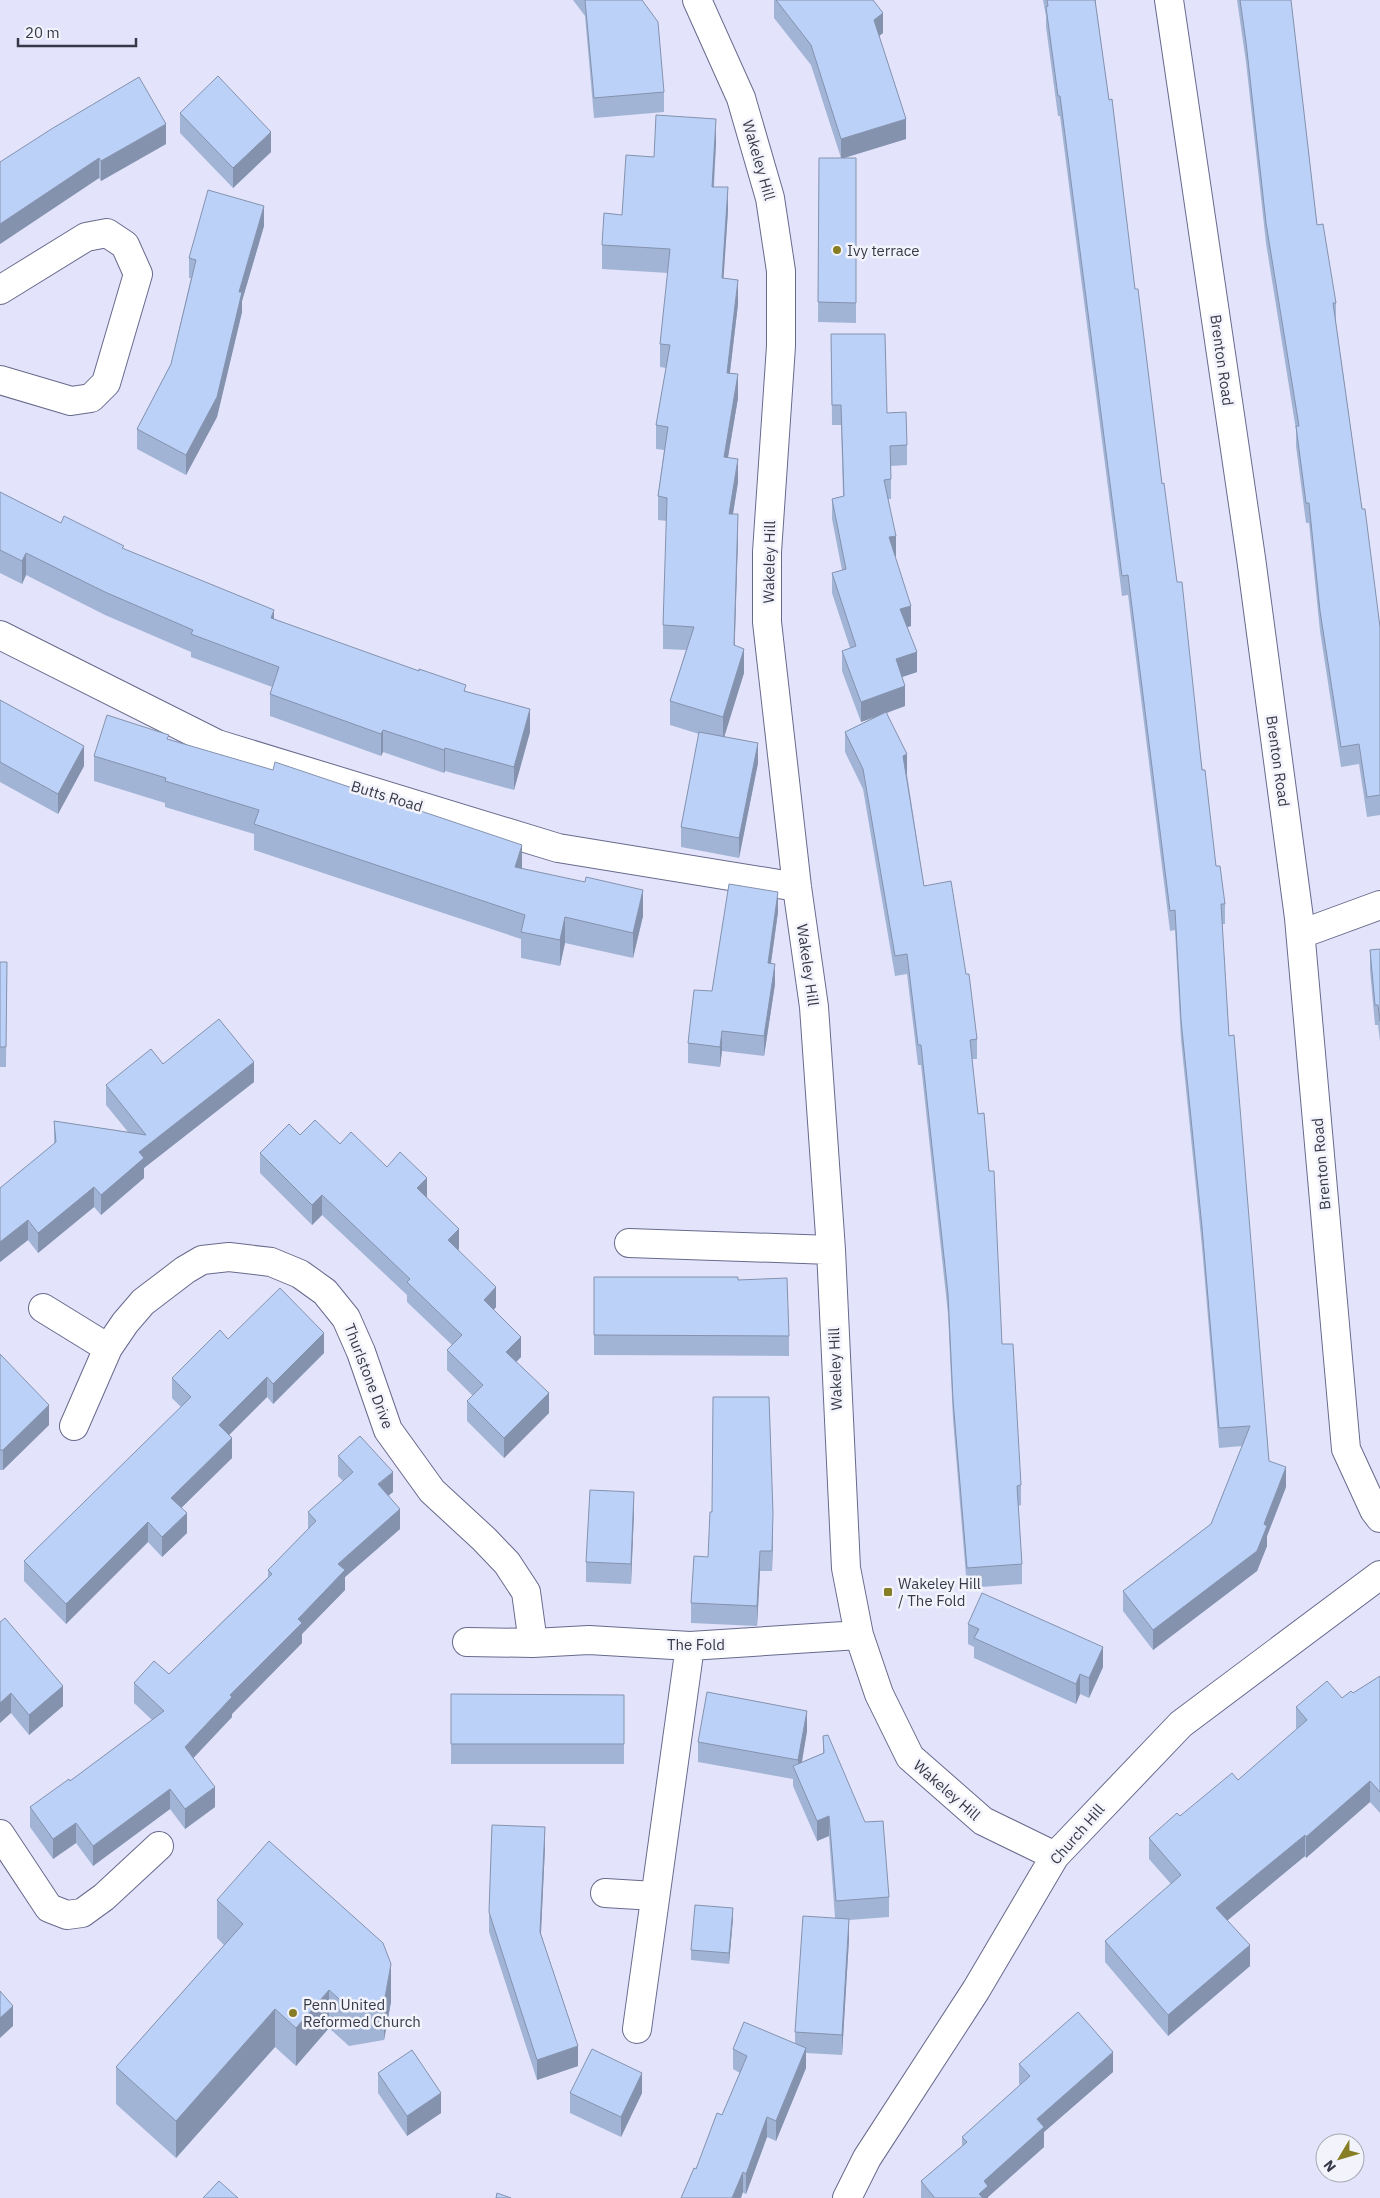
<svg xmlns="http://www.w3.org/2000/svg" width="1380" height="2198" font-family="'IBM Plex Sans',sans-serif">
  <rect width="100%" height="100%" fill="#e3e4fc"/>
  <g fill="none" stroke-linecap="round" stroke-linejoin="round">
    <g stroke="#686a8c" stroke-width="30">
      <path id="minor" d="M 697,0 L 741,98 L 770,198 L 781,271 L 781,346 L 767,552 L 767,622 L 797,887 L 814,1007 L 831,1250 L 846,1568 L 859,1635 L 879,1694 L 910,1757 L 983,1821 L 1055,1856
        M 1169,0 L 1251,558 L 1299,918 L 1346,1449 L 1374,1510 L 1380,1518
        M 0,290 L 86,237 L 107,233 L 125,245 L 138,274 L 106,383 L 91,398 L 71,401 L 0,380
        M 0,635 L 217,744 L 558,848 L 797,887
        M 1301,934 L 1380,905
        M 629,1243 L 831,1250
        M 43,1308 L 108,1348
        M 74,1426 L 108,1348 L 125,1323 L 143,1302 L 185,1270 L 202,1260 L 229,1257 L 271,1262 L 300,1274 L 325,1292 L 346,1318 L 361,1352 L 388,1430 L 432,1491 L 484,1539 L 507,1563 L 526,1592 L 533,1643 L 467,1642
        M 533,1643 L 589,1640 L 690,1646 L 859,1635
        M 0,1834 L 49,1908 L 67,1915 L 82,1913 L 104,1897 L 159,1846
        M 605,1893 L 655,1896
        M 637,2029 L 690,1646
        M 847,2198 L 867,2158 L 976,1990 L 1055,1856 L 1181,1724 L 1380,1575"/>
    </g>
    <use href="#minor" stroke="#fff" stroke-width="28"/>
  </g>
  <path fill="#a2b4d5" d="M 573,0 L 642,0 L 664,92 L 664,112 L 594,118 L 585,16 Z
    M 774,0 L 873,0 L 883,33 L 879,36 L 906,139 L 842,158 L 856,158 L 856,323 L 818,322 L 819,158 L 841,158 L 811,65 L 774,18 Z
    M 1043,0 L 1096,0 L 1096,6 L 1135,289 L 1216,866 L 1225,904 L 1225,924 L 1222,924 L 1229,1036 L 1269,1461 L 1286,1487 L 1267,1536 L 1267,1546 L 1257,1571 L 1153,1650 L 1123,1611 L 1123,1591 L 1211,1524 L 1242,1446 L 1219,1448 L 1202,1247 L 1181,1040 L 1175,930 L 1170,931 L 1128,595 L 1122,596 L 1060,116 L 1058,116 L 1046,27 L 1046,16 Z
    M 1237,0 L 1291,0 L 1317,225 L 1336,303 L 1336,323 L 1362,509 L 1380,627 L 1380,815 L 1367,817 L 1359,764 L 1341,767 L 1320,631 L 1309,523 L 1306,523 L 1296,446 L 1296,430 L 1266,243 L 1246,62 Z
    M 180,113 L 271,152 L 233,188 L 180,133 Z
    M 716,143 L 714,187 L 728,211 L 723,278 L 738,304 L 730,373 L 738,398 L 728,457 L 738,482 L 733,514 L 738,538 L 734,646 L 744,673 L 724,736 L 758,763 L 739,858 L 681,847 L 681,827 L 699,734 L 670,725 L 670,701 L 686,650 L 663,649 L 663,625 L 667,521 L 658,520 L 658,496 L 664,450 L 656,449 L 656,425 L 666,368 L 660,367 L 660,344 L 668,273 L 602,269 L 602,245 L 622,215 L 654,157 Z
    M 166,144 L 101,181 L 99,178 L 0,244 L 0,162 Z
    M 264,226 L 242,301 L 242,312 L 217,417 L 186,475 L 137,449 L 137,429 L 171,364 L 191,278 L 189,278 L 189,258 Z
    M 831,334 L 887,413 L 907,445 L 907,465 L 891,466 L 891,499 L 888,499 L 895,556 L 911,626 L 907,627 L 917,672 L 902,677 L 905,706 L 887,713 L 907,774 L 924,886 L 977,1039 L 977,1059 L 972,1059 L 1002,1344 L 1021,1485 L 1021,1505 L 1018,1506 L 1022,1564 L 1022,1584 L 967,1588 L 953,1420 L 948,1314 L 921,1065 L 918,1065 L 907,974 L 895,976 L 863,789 L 845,752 L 845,732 L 875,717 L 861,722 L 842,671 L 842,651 L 850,648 L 832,593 L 832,573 L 842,570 L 832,519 L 832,499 L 843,496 L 841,425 L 832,425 Z
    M 0,492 L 61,523 L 124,549 L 274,619 L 466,691 L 530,732 L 514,790 L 445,771 L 444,773 L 383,752 L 381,756 L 270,716 L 270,694 L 272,687 L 191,657 L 191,652 L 105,615 L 26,575 L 22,584 L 0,573 Z
    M 0,700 L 84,766 L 58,814 L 0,782 Z
    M 169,739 L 522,868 L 643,916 L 633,958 L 565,943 L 560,966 L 521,958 L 521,939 L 254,850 L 254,834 L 165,807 L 165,803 L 94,781 L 94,756 Z
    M 778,912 L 771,964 L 775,984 L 764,1056 L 722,1051 L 720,1067 L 688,1063 L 688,1043 L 712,991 Z
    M 1380,949 L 1380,1041 L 1378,1025 L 1375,1025 L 1370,970 L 1370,950 Z
    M 0,962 L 7,962 L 6,1067 L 0,1067 Z
    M 163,1064 L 254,1082 L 144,1168 L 144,1178 L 101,1215 L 94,1207 L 38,1253 L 28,1240 L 0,1262 L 0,1188 L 54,1144 L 54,1121 L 128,1132 L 106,1105 L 106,1085 Z
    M 300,1135 L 340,1144 L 387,1167 L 427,1198 L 459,1249 L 458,1250 L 496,1307 L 494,1310 L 521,1357 L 516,1362 L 549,1413 L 504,1458 L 467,1421 L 467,1401 L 473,1396 L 447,1370 L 447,1350 L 452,1345 L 407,1302 L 407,1295 L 322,1215 L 312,1225 L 260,1173 L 260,1153 Z
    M 594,1277 L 789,1336 L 789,1356 L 594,1355 Z
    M 228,1339 L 324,1353 L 273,1404 L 267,1397 L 229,1435 L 232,1458 L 181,1508 L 187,1533 L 162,1557 L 148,1542 L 66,1624 L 24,1581 L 24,1561 L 181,1407 L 172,1398 L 172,1378 Z
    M 0,1354 L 49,1425 L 3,1470 L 0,1470 Z
    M 338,1456 L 393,1492 L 388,1496 L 400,1529 L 345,1577 L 345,1590 L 302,1634 L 302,1643 L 232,1714 L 232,1717 L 193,1758 L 215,1807 L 185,1829 L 170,1809 L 93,1866 L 76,1843 L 53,1859 L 30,1827 L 30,1807 L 70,1781 L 152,1720 L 134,1703 L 134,1683 L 169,1674 L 268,1577 L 268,1570 L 308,1529 L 308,1512 L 343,1481 L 338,1476 Z
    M 634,1512 L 631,1584 L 586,1582 L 586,1562 Z
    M 773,1533 L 772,1571 L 760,1571 L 757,1626 L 691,1623 L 691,1603 L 708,1557 Z
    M 0,1622 L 63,1706 L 29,1735 L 11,1713 Z
    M 968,1624 L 1103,1667 L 1089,1698 L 1080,1694 L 1076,1704 L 974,1658 L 974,1647 L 968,1644 Z
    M 1380,1676 L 1380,1813 L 1370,1802 L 1306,1858 L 1305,1856 L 1227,1920 L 1250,1966 L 1168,2036 L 1105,1962 L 1105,1941 L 1171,1884 L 1149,1859 L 1149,1838 L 1180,1816 L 1238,1780 L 1297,1729 L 1296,1728 L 1296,1707 L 1342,1698 L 1353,1693 Z
    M 451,1694 L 624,1695 L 624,1764 L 451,1764 Z
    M 807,1731 L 802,1762 L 823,1753 L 823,1736 L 889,1897 L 889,1917 L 849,1920 L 849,1939 L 842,2055 L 806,2053 L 806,2068 L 776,2141 L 767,2137 L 746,2194 L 696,2169 L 722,2115 L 740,2073 L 733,2069 L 733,2049 L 795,2044 L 795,2032 L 835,1918 L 829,1836 L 817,1841 L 793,1786 L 793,1779 L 698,1762 L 698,1742 Z
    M 545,1847 L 541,1934 L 578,2066 L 537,2080 L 489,1932 L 489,1912 Z
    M 217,1900 L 391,2002 L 384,2040 L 349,2046 L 329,2028 L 296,2066 L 275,2047 L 176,2158 L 116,2104 L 116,2067 L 224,1945 L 217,1938 Z
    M 733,1918 L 729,1964 L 691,1960 L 691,1950 Z
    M 1019,2064 L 1113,2072 L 1044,2132 L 1044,2147 L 988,2197 L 988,2198 L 921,2198 L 921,2181 L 962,2146 L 962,2137 L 1020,2085 L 1019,2084 Z
    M 378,2073 L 441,2113 L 407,2136 L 378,2093 Z
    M 570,2093 L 642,2093 L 621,2137 L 570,2113 Z"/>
  <path fill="#8492ae" d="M 883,13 L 883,33 L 874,40 L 874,20 Z
    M 716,119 L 716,143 L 712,210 L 712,187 Z
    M 906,119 L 906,139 L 841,159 L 841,139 Z
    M 166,124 L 166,144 L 101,181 L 101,161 Z
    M 271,132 L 271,152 L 233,188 L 233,168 Z
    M 99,158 L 99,178 L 0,244 L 0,224 Z
    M 728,187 L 728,211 L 722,302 L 722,278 Z
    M 264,206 L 264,226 L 242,301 L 242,312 L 217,417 L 186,475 L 186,455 L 239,292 Z
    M 738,280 L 738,304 L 727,396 L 727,373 Z
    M 738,374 L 738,398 L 724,481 L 724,457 Z
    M 738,459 L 738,482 L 729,538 L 729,514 Z
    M 738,514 L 738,538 L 734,669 L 734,645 Z
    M 896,536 L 896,556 L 889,557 L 889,537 Z
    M 26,553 L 26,575 L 22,584 L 22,561 Z
    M 911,606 L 911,626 L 900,629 L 900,609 Z
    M 274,610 L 274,633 L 271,618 Z
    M 744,649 L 744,673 L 723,741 L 723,717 Z
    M 917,652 L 917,672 L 896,679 L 896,659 Z
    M 905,686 L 905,706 L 861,722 L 861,702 Z
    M 530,709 L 530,732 L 514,790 L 514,767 Z
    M 383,730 L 383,752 L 381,756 L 381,734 Z
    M 758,743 L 758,763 L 739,858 L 739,838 Z
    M 84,746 L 84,766 L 58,814 L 58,794 Z
    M 445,748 L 445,771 L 444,773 L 444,750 Z
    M 907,754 L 907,774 L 903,776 L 903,756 Z
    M 522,845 L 522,871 L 515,867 Z
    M 643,890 L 643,916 L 633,958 L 633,933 Z
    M 778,892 L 778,912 L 768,983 L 768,963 Z
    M 565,917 L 565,943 L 560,966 L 560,940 Z
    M 775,964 L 775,984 L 764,1056 L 764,1036 Z
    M 722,1031 L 722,1051 L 720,1067 L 720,1047 Z
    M 254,1062 L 254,1082 L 144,1168 L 144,1178 L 101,1215 L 101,1195 L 139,1152 Z
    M 427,1178 L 427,1198 L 417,1188 Z
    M 94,1187 L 94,1207 L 38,1253 L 38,1233 Z
    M 322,1195 L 322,1215 L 312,1225 L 312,1205 Z
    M 28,1220 L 28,1240 L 0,1262 L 0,1242 Z
    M 459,1229 L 459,1249 L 448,1260 L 448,1240 Z
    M 496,1287 L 496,1307 L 484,1320 L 484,1300 Z
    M 324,1333 L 324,1353 L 273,1404 L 273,1384 Z
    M 521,1337 L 521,1357 L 506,1372 L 506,1352 Z
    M 267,1377 L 267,1397 L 219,1445 L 219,1425 Z
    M 549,1393 L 549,1413 L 504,1458 L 504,1438 Z
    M 49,1405 L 49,1425 L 3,1470 L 3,1450 Z
    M 232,1438 L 232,1458 L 171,1518 L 171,1498 Z
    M 1286,1467 L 1286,1487 L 1267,1536 L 1267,1546 L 1257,1571 L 1153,1650 L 1153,1630 L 1264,1524 Z
    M 393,1472 L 393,1492 L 378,1504 L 378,1484 Z
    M 634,1492 L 634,1512 L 631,1584 L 631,1564 Z
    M 400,1509 L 400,1529 L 345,1577 L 345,1590 L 302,1634 L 302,1643 L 232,1714 L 232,1717 L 185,1767 L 185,1747 L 298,1619 L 338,1564 Z
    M 187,1513 L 187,1533 L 162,1557 L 162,1537 Z
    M 773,1513 L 773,1533 L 772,1571 L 772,1551 Z
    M 148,1522 L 148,1542 L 66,1624 L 66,1604 Z
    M 760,1551 L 760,1571 L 757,1626 L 757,1606 Z
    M 1103,1647 L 1103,1667 L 1089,1698 L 1089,1678 Z
    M 1080,1674 L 1080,1694 L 1076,1704 L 1076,1684 Z
    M 63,1686 L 63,1706 L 29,1735 L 29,1715 Z
    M 11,1693 L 11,1713 L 0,1723 L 0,1703 Z
    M 807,1711 L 807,1731 L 799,1778 L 798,1760 Z
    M 1370,1781 L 1370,1802 L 1306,1858 L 1306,1837 Z
    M 215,1787 L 215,1807 L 185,1829 L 185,1809 Z
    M 170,1789 L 170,1809 L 93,1866 L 93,1846 Z
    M 829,1816 L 829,1836 L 817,1841 L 817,1821 Z
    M 76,1823 L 76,1843 L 53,1859 L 53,1839 Z
    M 545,1827 L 545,1847 L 540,1952 L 540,1932 Z
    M 1305,1835 L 1305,1856 L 1216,1930 L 1216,1908 Z
    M 733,1908 L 733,1918 L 729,1964 L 729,1953 Z
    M 849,1919 L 849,1939 L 842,2055 L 842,2035 Z
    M 1250,1945 L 1250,1966 L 1168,2036 L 1168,2015 Z
    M 391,1964 L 391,2002 L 384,2040 L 384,2003 Z
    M 329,1990 L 329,2028 L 296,2066 L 296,2028 Z
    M 13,2006 L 13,2026 L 0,2038 L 0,2018 Z
    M 275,2009 L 275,2047 L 176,2158 L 176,2121 Z
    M 578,2046 L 578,2066 L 537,2080 L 537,2060 Z
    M 806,2048 L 806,2068 L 776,2141 L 776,2121 Z
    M 1113,2052 L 1113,2072 L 1044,2132 L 1044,2147 L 988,2197 L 988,2198 L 979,2198 L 979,2194 L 984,2181 L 1037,2119 Z
    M 642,2073 L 642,2093 L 621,2137 L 621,2117 Z
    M 441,2093 L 441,2113 L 407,2136 L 407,2116 Z
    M 767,2117 L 767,2137 L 746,2194 L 746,2174 Z
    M 743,2172 L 743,2192 L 741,2198 L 732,2198 Z"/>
  <path fill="#bcd1f8" stroke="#8492ae" d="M 585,0 L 642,0 L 658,22 L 664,92 L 594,98 Z
    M 776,0 L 873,0 L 883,13 L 874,20 L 906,119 L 841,139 L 811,45 Z
    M 1047,0 L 1095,0 L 1109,100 L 1112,99 L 1135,289 L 1138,289 L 1162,484 L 1164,483 L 1177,582 L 1182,582 L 1202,770 L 1205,770 L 1216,866 L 1220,866 L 1225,904 L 1221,904 L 1229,1036 L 1234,1035 L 1269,1461 L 1286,1467 L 1264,1524 L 1267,1526 L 1257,1551 L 1153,1630 L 1123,1591 L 1211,1524 L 1250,1426 L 1219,1428 L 1202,1227 L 1181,1020 L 1175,910 L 1170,911 L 1128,575 L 1122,576 L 1060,96 L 1058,96 L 1046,7 L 1048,6 Z
    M 1240,0 L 1291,0 L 1317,225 L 1323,224 L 1336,303 L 1333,303 L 1362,509 L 1365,509 L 1380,627 L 1380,795 L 1367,797 L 1359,744 L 1341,747 L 1320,611 L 1309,503 L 1306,503 L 1296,426 L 1299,426 L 1266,223 L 1246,42 Z
    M 218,76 L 271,132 L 233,168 L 180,113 Z
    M 139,77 L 166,124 L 101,161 L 99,158 L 0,224 L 0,162 L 53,128 Z
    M 656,115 L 716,119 L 712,187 L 728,187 L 722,278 L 738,280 L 727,373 L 738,374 L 724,457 L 738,459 L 729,514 L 738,514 L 734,645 L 744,649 L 723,717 L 670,701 L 694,627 L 663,625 L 667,498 L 658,496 L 668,427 L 656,425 L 670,345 L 660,344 L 670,249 L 602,245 L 604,213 L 622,215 L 626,155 L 654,157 Z
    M 819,158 L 856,158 L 856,303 L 818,302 Z
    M 208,190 L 264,206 L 239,292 L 242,292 L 217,397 L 186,455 L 137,429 L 171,364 L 196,260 L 189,258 Z
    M 831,334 L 885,334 L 887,413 L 906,412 L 907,445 L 890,446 L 891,479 L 884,480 L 896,536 L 889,537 L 911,606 L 900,609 L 917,652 L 896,659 L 905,686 L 861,702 L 842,651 L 856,646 L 832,573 L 846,569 L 832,499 L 844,496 L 841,405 L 832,405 Z
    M 0,492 L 61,523 L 64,516 L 124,546 L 122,548 L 274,610 L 271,618 L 419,671 L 419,669 L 466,685 L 464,691 L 530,709 L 514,767 L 445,748 L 444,750 L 383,730 L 381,734 L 270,694 L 279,667 L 191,634 L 193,630 L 105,592 L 26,553 L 22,561 L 0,550 Z
    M 0,700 L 84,746 L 58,794 L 0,762 Z
    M 886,712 L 907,754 L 903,756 L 924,886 L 951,881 L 966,974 L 969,974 L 977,1039 L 970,1040 L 978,1114 L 984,1113 L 989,1171 L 994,1171 L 1002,1344 L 1013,1344 L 1021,1485 L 1017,1486 L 1022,1564 L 967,1568 L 953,1400 L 948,1294 L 921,1045 L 918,1045 L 907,954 L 895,956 L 863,769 L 845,732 Z
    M 107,715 L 169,735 L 167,739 L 273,770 L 275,762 L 522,845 L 515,867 L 585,882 L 586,877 L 643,890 L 633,933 L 565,917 L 560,940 L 521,932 L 525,915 L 254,824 L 259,810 L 165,781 L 166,778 L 94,756 Z
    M 699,732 L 758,743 L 739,838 L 681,827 Z
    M 729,884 L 778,892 L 768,963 L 775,964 L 764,1036 L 722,1031 L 720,1047 L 688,1043 L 694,990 L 712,991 Z
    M 1380,949 L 1380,1021 L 1378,1005 L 1375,1005 L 1370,950 Z
    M 0,962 L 7,962 L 6,1047 L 0,1047 Z
    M 219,1019 L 254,1062 L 139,1152 L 144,1158 L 101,1195 L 94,1187 L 38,1233 L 28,1220 L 0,1242 L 0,1188 L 56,1142 L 54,1121 L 146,1135 L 106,1085 L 151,1049 L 163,1064 Z
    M 315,1120 L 340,1144 L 351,1132 L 387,1167 L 400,1152 L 427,1178 L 417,1188 L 459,1229 L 448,1240 L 496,1287 L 484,1300 L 521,1337 L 506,1352 L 549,1393 L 504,1438 L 467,1401 L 483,1385 L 447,1350 L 462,1335 L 407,1282 L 410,1279 L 322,1195 L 312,1205 L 260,1153 L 289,1124 L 300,1135 Z
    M 594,1277 L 738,1277 L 738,1280 L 787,1278 L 789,1336 L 594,1335 Z
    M 280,1288 L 324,1333 L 273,1384 L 267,1377 L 219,1425 L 232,1438 L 171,1498 L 187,1513 L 162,1537 L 148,1522 L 66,1604 L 24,1561 L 191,1397 L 172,1378 L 220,1330 L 228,1339 Z
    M 0,1354 L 49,1405 L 3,1450 L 0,1450 Z
    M 713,1397 L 769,1397 L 773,1513 L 772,1551 L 760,1551 L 757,1606 L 691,1603 L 694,1556 L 708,1557 L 710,1512 L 712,1512 Z
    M 360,1436 L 393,1472 L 378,1484 L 400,1509 L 338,1564 L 345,1570 L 298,1619 L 302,1623 L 230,1695 L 232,1697 L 185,1747 L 215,1787 L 185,1809 L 170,1789 L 93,1846 L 76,1823 L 53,1839 L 30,1807 L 69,1779 L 70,1781 L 164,1711 L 134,1683 L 154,1661 L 169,1674 L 272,1574 L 268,1570 L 316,1521 L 308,1512 L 353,1472 L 338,1456 Z
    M 590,1490 L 634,1492 L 631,1564 L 586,1562 Z
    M 982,1593 L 1103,1647 L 1089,1678 L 1080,1674 L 1076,1684 L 974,1638 L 979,1629 L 968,1624 Z
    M 5,1618 L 63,1686 L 29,1715 L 11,1693 L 0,1703 L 0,1622 Z
    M 1380,1676 L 1380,1792 L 1370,1781 L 1306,1837 L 1305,1835 L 1216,1908 L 1250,1945 L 1168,2015 L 1105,1941 L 1181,1875 L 1149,1838 L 1177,1813 L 1180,1816 L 1232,1773 L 1238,1780 L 1307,1720 L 1296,1707 L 1327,1681 L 1342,1698 L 1351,1691 L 1353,1693 Z
    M 707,1692 L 807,1711 L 798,1760 L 698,1742 Z
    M 451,1694 L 624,1695 L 624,1744 L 451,1744 Z
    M 828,1735 L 865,1822 L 883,1821 L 889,1897 L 836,1901 L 829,1816 L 817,1821 L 793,1766 L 824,1753 L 823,1736 Z
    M 492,1825 L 545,1827 L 540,1932 L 578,2046 L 537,2060 L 489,1912 Z
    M 269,1841 L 383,1943 L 391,1964 L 384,2003 L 349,2008 L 329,1990 L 296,2028 L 275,2009 L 176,2121 L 116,2067 L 243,1924 L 217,1900 Z
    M 695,1905 L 733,1908 L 729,1953 L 691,1950 Z
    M 803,1916 L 849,1919 L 842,2035 L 795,2032 Z
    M 0,1991 L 13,2006 L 0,2018 Z
    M 1078,2012 L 1113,2052 L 1037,2119 L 1044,2127 L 984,2181 L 988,2186 L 979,2194 L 983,2198 L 934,2198 L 934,2197 L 921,2181 L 967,2142 L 962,2137 L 1030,2076 L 1019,2064 Z
    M 744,2022 L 806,2048 L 776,2121 L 767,2117 L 746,2174 L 743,2172 L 732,2198 L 681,2198 L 694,2168 L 696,2169 L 717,2113 L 722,2115 L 747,2056 L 733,2049 Z
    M 592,2049 L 642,2073 L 621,2117 L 570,2093 Z
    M 412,2050 L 441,2093 L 407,2116 L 378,2073 Z
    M 219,2181 L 238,2198 L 203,2198 Z
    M 497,2193 L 511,2198 L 496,2198 Z"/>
  <g fill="#877d24" stroke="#f2f3fb" stroke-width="2">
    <circle cx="837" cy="250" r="5"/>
    <rect x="883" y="1587" width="10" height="10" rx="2.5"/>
    <circle cx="293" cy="2013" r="5"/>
  </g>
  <g text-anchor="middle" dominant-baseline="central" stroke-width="5" stroke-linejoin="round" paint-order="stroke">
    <g font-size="15" fill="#383948" stroke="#f2f3fb">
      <text transform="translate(759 160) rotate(74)">Wakeley Hill</text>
      <text transform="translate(1222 360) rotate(82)">Brenton Road</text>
      <text transform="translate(769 562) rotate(-89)">Wakeley Hill</text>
      <text transform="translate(1278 761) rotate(82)">Brenton Road</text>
      <text transform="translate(387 796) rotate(17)">Butts Road</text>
      <text transform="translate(808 965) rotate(82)">Wakeley Hill</text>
      <text transform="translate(1321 1164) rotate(-95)">Brenton Road</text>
      <text transform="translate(835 1369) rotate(-92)">Wakeley Hill</text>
      <text transform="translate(369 1376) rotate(69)">Thurlstone Drive</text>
      <text x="696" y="1644">The Fold</text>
      <text transform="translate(947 1790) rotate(41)">Wakeley Hill</text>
      <text transform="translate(1077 1834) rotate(-49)">Church Hill</text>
    </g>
    <g font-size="15" fill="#383948" stroke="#f2f3fb" text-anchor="start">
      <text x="847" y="250">Ivy terrace</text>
      <text x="898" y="1583">Wakeley Hill<tspan x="898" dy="17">/ The Fold</tspan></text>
      <text x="303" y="2004">Penn United<tspan x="303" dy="17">Reformed Church</tspan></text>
    </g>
  </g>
  <g transform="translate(1340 2158) rotate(232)"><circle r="24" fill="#f2f3fb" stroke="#a8a9b3"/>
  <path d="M0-4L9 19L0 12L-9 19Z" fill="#877d24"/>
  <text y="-8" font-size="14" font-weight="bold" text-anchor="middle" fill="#383948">N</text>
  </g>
  <path d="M18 38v8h118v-8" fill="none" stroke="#383948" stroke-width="2.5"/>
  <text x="25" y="38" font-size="15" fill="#383948" stroke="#f2f3fb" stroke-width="4" paint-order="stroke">20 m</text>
</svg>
